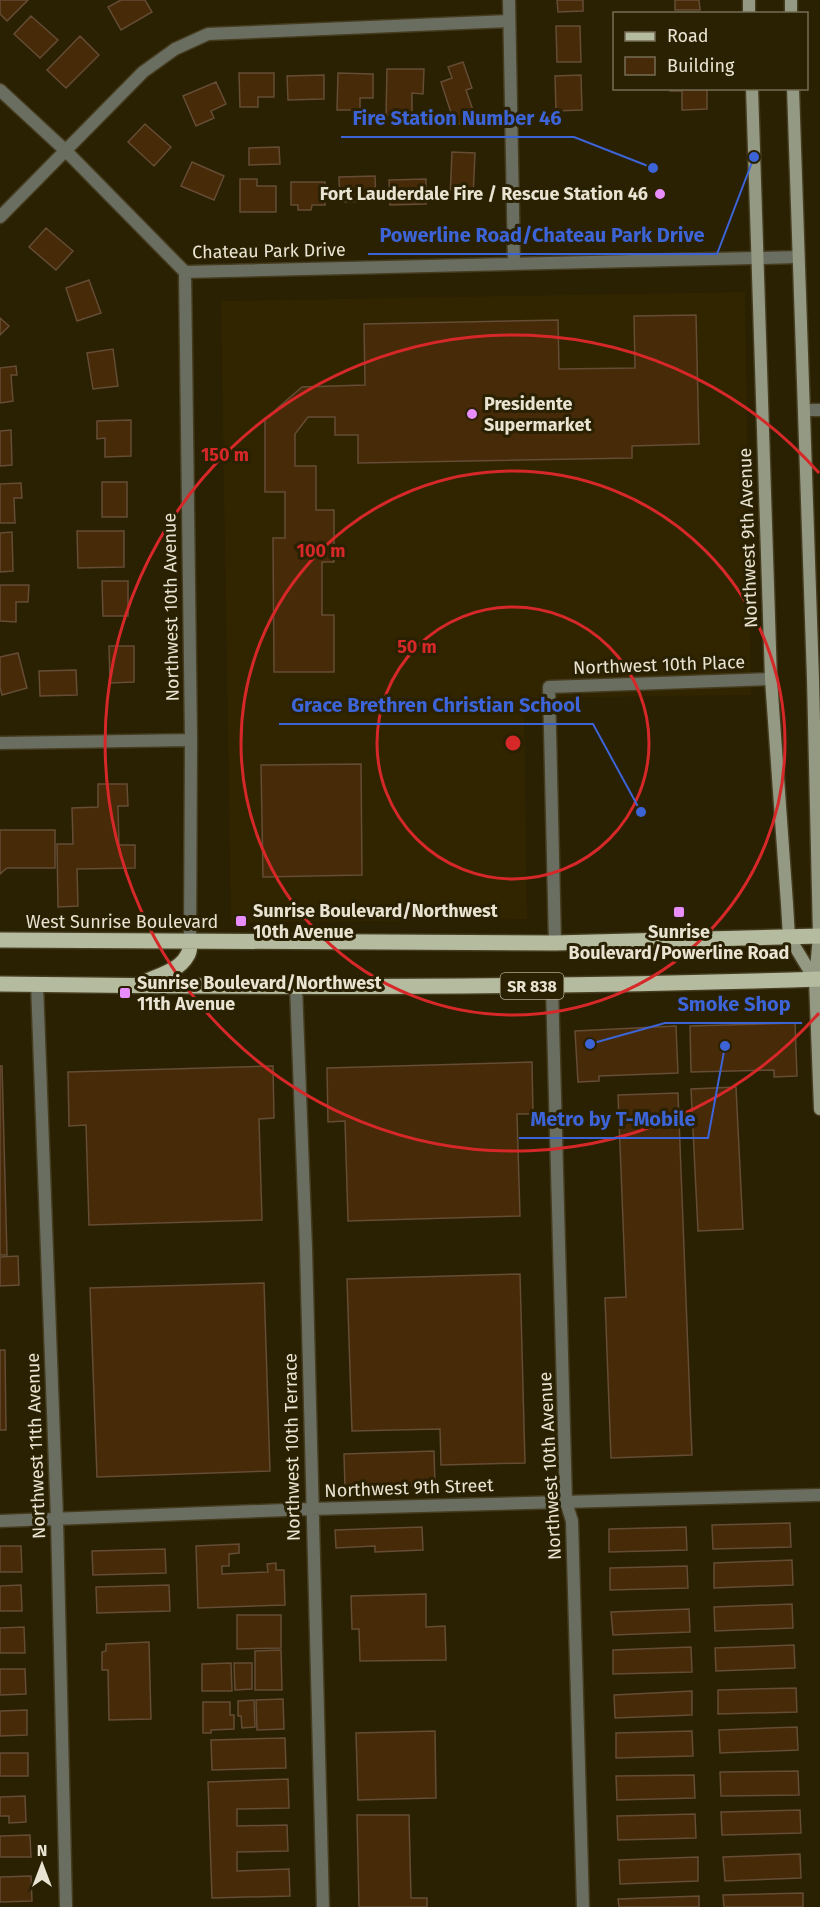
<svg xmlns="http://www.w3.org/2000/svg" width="820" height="1907" font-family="'Fira Sans',sans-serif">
  <rect width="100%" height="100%" fill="#2a2002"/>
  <path fill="#312500" d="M 745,292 L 751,695 L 524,698 L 527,919 L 231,923 L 221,301 Z"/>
  <path fill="#472a08" stroke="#644c35" stroke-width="1.5" d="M 0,0 L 28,0 L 7,21 L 0,14 Z
    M 121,0 L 145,0 L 152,12 L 121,30 L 108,7 Z
    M 557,0 L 583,0 L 583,11 L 558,12 Z
    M 675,0 L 699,0 L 700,10 L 675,10 Z
    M 31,16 L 58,40 L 40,58 L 14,34 Z
    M 556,26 L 580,26 L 581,62 L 557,62 Z
    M 80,36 L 99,55 L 66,88 L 47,70 Z
    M 463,62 L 472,88 L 466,90 L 476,119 L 455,125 L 441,82 L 452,78 L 448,67 Z
    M 387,69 L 424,69 L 423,94 L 412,93 L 412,116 L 386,115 Z
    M 239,73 L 274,73 L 274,97 L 258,97 L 258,107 L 240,107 Z
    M 338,73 L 373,74 L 373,98 L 360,98 L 360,110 L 337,110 Z
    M 324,75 L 324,99 L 288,100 L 287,76 Z
    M 581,75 L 582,110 L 556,111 L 555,76 Z
    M 216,82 L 226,104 L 211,111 L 214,118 L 196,126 L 183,96 Z
    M 670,88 L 707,88 L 707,109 L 682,110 L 682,91 L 670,91 Z
    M 145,124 L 171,147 L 154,166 L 128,142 Z
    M 279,147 L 280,164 L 249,165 L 249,148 Z
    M 452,152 L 475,153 L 473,199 L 450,198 Z
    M 192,162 L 224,176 L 214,200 L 181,186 Z
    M 375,176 L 376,201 L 340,202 L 339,177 Z
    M 240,179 L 257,179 L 257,186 L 276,186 L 276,212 L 240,212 Z
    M 426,179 L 426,204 L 390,205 L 389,180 Z
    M 291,182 L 325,182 L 325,205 L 312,205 L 311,210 L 298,210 L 298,205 L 291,205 Z
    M 46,228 L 73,251 L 56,270 L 29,247 Z
    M 89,280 L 101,313 L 77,321 L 66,288 Z
    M 696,315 L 699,444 L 632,446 L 632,458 L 358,463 L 358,435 L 335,435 L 335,417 L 308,417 L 295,434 L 295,466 L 316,466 L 316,510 L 334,510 L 334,562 L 322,562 L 322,615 L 334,615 L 334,672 L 274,672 L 273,538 L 285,538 L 285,492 L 265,492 L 265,419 L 302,387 L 365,385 L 364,324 L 558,320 L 559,369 L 635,368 L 634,316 Z
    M 0,318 L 9,326 L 0,335 Z
    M 113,349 L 118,386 L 93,389 L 87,353 Z
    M 16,366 L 17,375 L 11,375 L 13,401 L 0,403 L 0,368 Z
    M 131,420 L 131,456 L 105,457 L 105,438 L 97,439 L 97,421 Z
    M 11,430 L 12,465 L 0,466 L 0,431 Z
    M 102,482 L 127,482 L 127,517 L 102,517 Z
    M 21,483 L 22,498 L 14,498 L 15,523 L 0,523 L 0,484 Z
    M 77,531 L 124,531 L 124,567 L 78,568 Z
    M 12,532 L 13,571 L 0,572 L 0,533 Z
    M 102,581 L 128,581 L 128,616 L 103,616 Z
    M 0,585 L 29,585 L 28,602 L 16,602 L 16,622 L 0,621 Z
    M 109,646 L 134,646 L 134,682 L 110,683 Z
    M 18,653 L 27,688 L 2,695 L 0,687 L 0,657 Z
    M 76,670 L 77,695 L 40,696 L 39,671 Z
    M 361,764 L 362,875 L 263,877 L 261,765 Z
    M 98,784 L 127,784 L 128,806 L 118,806 L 119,845 L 135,845 L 135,868 L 77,869 L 78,906 L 58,907 L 57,844 L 73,844 L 72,808 L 98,807 Z
    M 0,830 L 55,830 L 55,868 L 7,868 L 0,874 Z
    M 795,1023 L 797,1076 L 774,1077 L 774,1070 L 691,1072 L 690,1026 Z
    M 676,1026 L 678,1073 L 599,1076 L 599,1081 L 578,1082 L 575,1031 Z
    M 532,1062 L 533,1114 L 517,1114 L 520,1216 L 348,1221 L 345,1121 L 328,1122 L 327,1068 Z
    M 0,1066 L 2,1066 L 7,1255 L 0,1255 Z
    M 273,1066 L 274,1118 L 259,1119 L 262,1220 L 89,1225 L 86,1125 L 69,1126 L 68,1072 Z
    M 736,1087 L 743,1229 L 698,1231 L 691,1089 Z
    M 678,1093 L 692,1455 L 611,1458 L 605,1298 L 626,1297 L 618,1095 Z
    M 18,1256 L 19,1285 L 0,1286 L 0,1257 Z
    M 520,1274 L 525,1463 L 441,1465 L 440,1429 L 352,1431 L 347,1279 Z
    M 264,1283 L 270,1471 L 97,1477 L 90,1288 Z
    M 0,1350 L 5,1350 L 6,1430 L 0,1430 Z
    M 434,1451 L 435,1485 L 345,1488 L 344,1454 Z
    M 790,1523 L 791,1547 L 713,1549 L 712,1525 Z
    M 422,1527 L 423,1550 L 375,1552 L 375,1546 L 336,1548 L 335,1530 Z
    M 686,1527 L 687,1550 L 609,1552 L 609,1529 Z
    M 239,1544 L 239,1553 L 229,1554 L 229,1566 L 222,1566 L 222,1574 L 268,1572 L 267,1564 L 276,1563 L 276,1570 L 284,1570 L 285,1605 L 198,1608 L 196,1546 Z
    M 0,1546 L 21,1546 L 22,1572 L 0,1572 Z
    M 165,1549 L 166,1573 L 93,1575 L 92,1551 Z
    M 792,1560 L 793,1585 L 714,1588 L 714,1563 Z
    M 687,1566 L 688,1588 L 610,1590 L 610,1568 Z
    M 21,1585 L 22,1611 L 0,1611 L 0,1586 Z
    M 169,1585 L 170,1611 L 97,1613 L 96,1587 Z
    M 426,1594 L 426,1627 L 445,1626 L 446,1660 L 360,1661 L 359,1629 L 352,1629 L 351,1596 Z
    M 792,1604 L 793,1628 L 715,1631 L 714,1607 Z
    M 689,1609 L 690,1632 L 613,1635 L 611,1612 Z
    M 237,1615 L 281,1615 L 281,1648 L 237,1649 Z
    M 24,1627 L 25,1653 L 0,1653 L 0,1628 Z
    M 149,1642 L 151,1719 L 109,1720 L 108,1670 L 102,1670 L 102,1652 L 106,1651 L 106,1644 Z
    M 794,1645 L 795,1668 L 716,1671 L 715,1648 Z
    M 691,1647 L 692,1672 L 613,1674 L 613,1650 Z
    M 281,1650 L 282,1690 L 255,1690 L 255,1651 Z
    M 231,1663 L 232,1691 L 202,1691 L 202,1664 Z
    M 234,1663 L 252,1663 L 252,1689 L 235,1690 Z
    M 0,1669 L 25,1669 L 26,1694 L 0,1695 Z
    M 796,1688 L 797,1712 L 718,1714 L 718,1690 Z
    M 692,1691 L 692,1715 L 615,1718 L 614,1695 Z
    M 283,1699 L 284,1729 L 257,1730 L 256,1700 Z
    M 254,1700 L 255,1727 L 242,1728 L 241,1716 L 238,1716 L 238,1701 Z
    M 203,1702 L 230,1702 L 230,1715 L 234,1715 L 234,1729 L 211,1730 L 211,1733 L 203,1733 Z
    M 27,1710 L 27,1735 L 0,1736 L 0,1711 Z
    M 797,1727 L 798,1750 L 720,1753 L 719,1730 Z
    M 435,1731 L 436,1798 L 358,1800 L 356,1733 Z
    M 692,1731 L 693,1756 L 616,1758 L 616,1733 Z
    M 285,1738 L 286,1768 L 212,1770 L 211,1740 Z
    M 0,1753 L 28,1753 L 28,1776 L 0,1776 Z
    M 798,1771 L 799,1795 L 721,1796 L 720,1772 Z
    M 694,1775 L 695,1798 L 617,1800 L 616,1776 Z
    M 288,1779 L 289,1808 L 237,1809 L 237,1826 L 287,1825 L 288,1851 L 237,1852 L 237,1871 L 289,1869 L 290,1896 L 212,1898 L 208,1782 Z
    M 25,1796 L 26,1822 L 9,1823 L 9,1816 L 0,1816 L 0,1797 Z
    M 800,1810 L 801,1833 L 722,1835 L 721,1812 Z
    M 695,1814 L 696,1838 L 618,1840 L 617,1816 Z
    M 357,1815 L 409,1815 L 411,1898 L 427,1898 L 427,1907 L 359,1907 Z
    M 30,1835 L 31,1857 L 0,1857 L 0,1836 Z
    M 800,1854 L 801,1878 L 725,1881 L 723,1857 Z
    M 698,1857 L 698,1881 L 620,1884 L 619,1860 Z
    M 31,1876 L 32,1901 L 0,1902 L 0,1877 Z
    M 803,1893 L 803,1907 L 724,1907 L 723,1895 Z
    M 699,1896 L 699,1907 L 619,1907 L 618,1899 Z"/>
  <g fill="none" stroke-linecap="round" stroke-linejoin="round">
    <g stroke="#453b1f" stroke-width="15">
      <path id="minor" d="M 509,0 L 514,264
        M 0,90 L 66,151 L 185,272 L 798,257
        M 0,217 L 143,72 L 175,49 L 208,34 L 509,21
        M 185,272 L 191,740 L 190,942
        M 804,410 L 820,410
        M 0,743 L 191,740
        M 555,943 L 549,687 L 771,679
        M 37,984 L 57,1519 L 66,1907
        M 552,986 L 566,1502 L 572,1521 L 583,1907
        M 296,987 L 306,1249 L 323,1907
        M 0,1521 L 311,1509 L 820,1495"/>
    </g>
    <g stroke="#453b1f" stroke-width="15">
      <path id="secondary" d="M 749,0 L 749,14
        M 791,0 L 791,14
        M 752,88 L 771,679 L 787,904 L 789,937 L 815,980
        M 793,88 L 813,679 L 819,936 L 815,980 L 820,1109"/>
    </g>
    <g stroke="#453b1f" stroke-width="18">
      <path id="primary" d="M 0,940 L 555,943 L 820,936
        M 141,983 C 156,977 179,971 187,956 C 190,952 190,946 190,942
        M 0,984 C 273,988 547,988 820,979"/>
    </g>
    <use href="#minor" stroke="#6a6e60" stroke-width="12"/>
    <use href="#secondary" stroke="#949983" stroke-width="12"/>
    <use href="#primary" stroke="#b5bb9e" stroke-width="15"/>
  </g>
  <g fill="none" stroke="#d62828" stroke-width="3">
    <circle cx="513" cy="743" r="136"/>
    <circle cx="513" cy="743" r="272"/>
    <path d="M819 1013A408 408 0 1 1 819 473"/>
  </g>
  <g fill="#ea8dfc" stroke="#2a2002" stroke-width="2">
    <circle cx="660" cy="194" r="6"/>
    <circle cx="472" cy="414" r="6"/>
    <rect x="673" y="906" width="12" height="12" rx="3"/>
    <rect x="235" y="915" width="12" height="12" rx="3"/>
    <rect x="119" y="987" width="12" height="12" rx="3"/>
  </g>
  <g text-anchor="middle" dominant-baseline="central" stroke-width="6" stroke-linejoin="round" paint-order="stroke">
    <rect fill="#2a2002" stroke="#b0a894" stroke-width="1.5" x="500.5" y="973" width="63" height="26" rx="4.5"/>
    <g font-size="16" font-weight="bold" fill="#e9e3d2">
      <text x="532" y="986">SR 838</text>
    </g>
    <g font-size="18" font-weight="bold" fill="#e9e3d2" stroke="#2a2002" text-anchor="start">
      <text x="648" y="194" text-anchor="end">Fort Lauderdale Fire / Rescue Station 46</text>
      <text x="484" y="404">Presidente<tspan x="484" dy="21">Supermarket</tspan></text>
      <text x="253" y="911">Sunrise Boulevard/Northwest<tspan x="253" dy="21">10th Avenue</tspan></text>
      <text x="679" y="932" text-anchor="middle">Sunrise<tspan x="679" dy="21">Boulevard/Powerline Road</tspan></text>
      <text x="137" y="983">Sunrise Boulevard/Northwest<tspan x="137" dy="21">11th Avenue</tspan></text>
    </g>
    <g font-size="18" fill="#e9e3d2" stroke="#2a2002">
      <text transform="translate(269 251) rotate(-1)">Chateau Park Drive</text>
      <text transform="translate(748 538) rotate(-92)">Northwest 9th Avenue</text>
      <text transform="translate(171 607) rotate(-91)">Northwest 10th Avenue</text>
      <text transform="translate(659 665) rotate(-2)">Northwest 10th Place</text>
      <text x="122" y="922">West Sunrise Boulevard</text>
      <text transform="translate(36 1446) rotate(-92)">Northwest 11th Avenue</text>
      <text transform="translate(292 1447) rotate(-91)">Northwest 10th Terrace</text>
      <text transform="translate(550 1466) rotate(-93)">Northwest 10th Avenue</text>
      <text transform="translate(409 1488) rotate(-2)">Northwest 9th Street</text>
    </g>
  </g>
  <circle cx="513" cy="743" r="9" fill="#d62828" stroke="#2a2002" stroke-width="3"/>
  <g font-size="18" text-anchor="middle" font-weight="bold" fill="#d62828" stroke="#2a2002" stroke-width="6" stroke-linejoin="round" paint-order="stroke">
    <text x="225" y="461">150 m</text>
    <text x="321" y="557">100 m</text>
    <text x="417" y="653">50 m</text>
  </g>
  <path fill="none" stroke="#3c64d7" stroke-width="2" d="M653 168L574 137H341M754 157L717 254H368M641 812L593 724H279M590 1044L665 1023H802M725 1046L708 1138H519"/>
  <g fill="#3c64d7" stroke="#2a2002" stroke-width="2">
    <circle cx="653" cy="168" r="6"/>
    <circle cx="754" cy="157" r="6"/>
    <circle cx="641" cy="812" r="6"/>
    <circle cx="590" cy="1044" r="6"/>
    <circle cx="725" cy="1046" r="6"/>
  </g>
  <g font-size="20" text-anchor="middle" font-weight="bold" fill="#3c64d7" stroke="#2a2002" stroke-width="6" stroke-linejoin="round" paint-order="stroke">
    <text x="457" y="125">Fire Station Number 46</text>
    <text x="542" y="242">Powerline Road/Chateau Park Drive</text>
    <text x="436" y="712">Grace Brethren Christian School</text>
    <text x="734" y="1011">Smoke Shop</text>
    <text x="613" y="1126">Metro by T-Mobile</text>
  </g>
  <rect x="613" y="12" width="195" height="78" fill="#2a2002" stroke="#766e55" stroke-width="1.5"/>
  <rect x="625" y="32" width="30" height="9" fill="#b5bb9e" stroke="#766e55" stroke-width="1.5"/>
  <text x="667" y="42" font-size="18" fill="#e9e3d2">Road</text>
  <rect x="625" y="57" width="30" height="18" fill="#472a08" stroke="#766e55" stroke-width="1.5"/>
  <text x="667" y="72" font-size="18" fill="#e9e3d2">Building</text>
  <g transform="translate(42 1865)" stroke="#2a2002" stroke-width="4.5" paint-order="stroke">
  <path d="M0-4.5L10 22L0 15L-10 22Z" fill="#e9e3d2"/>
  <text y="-9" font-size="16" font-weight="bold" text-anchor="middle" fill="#e9e3d2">N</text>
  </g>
</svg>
